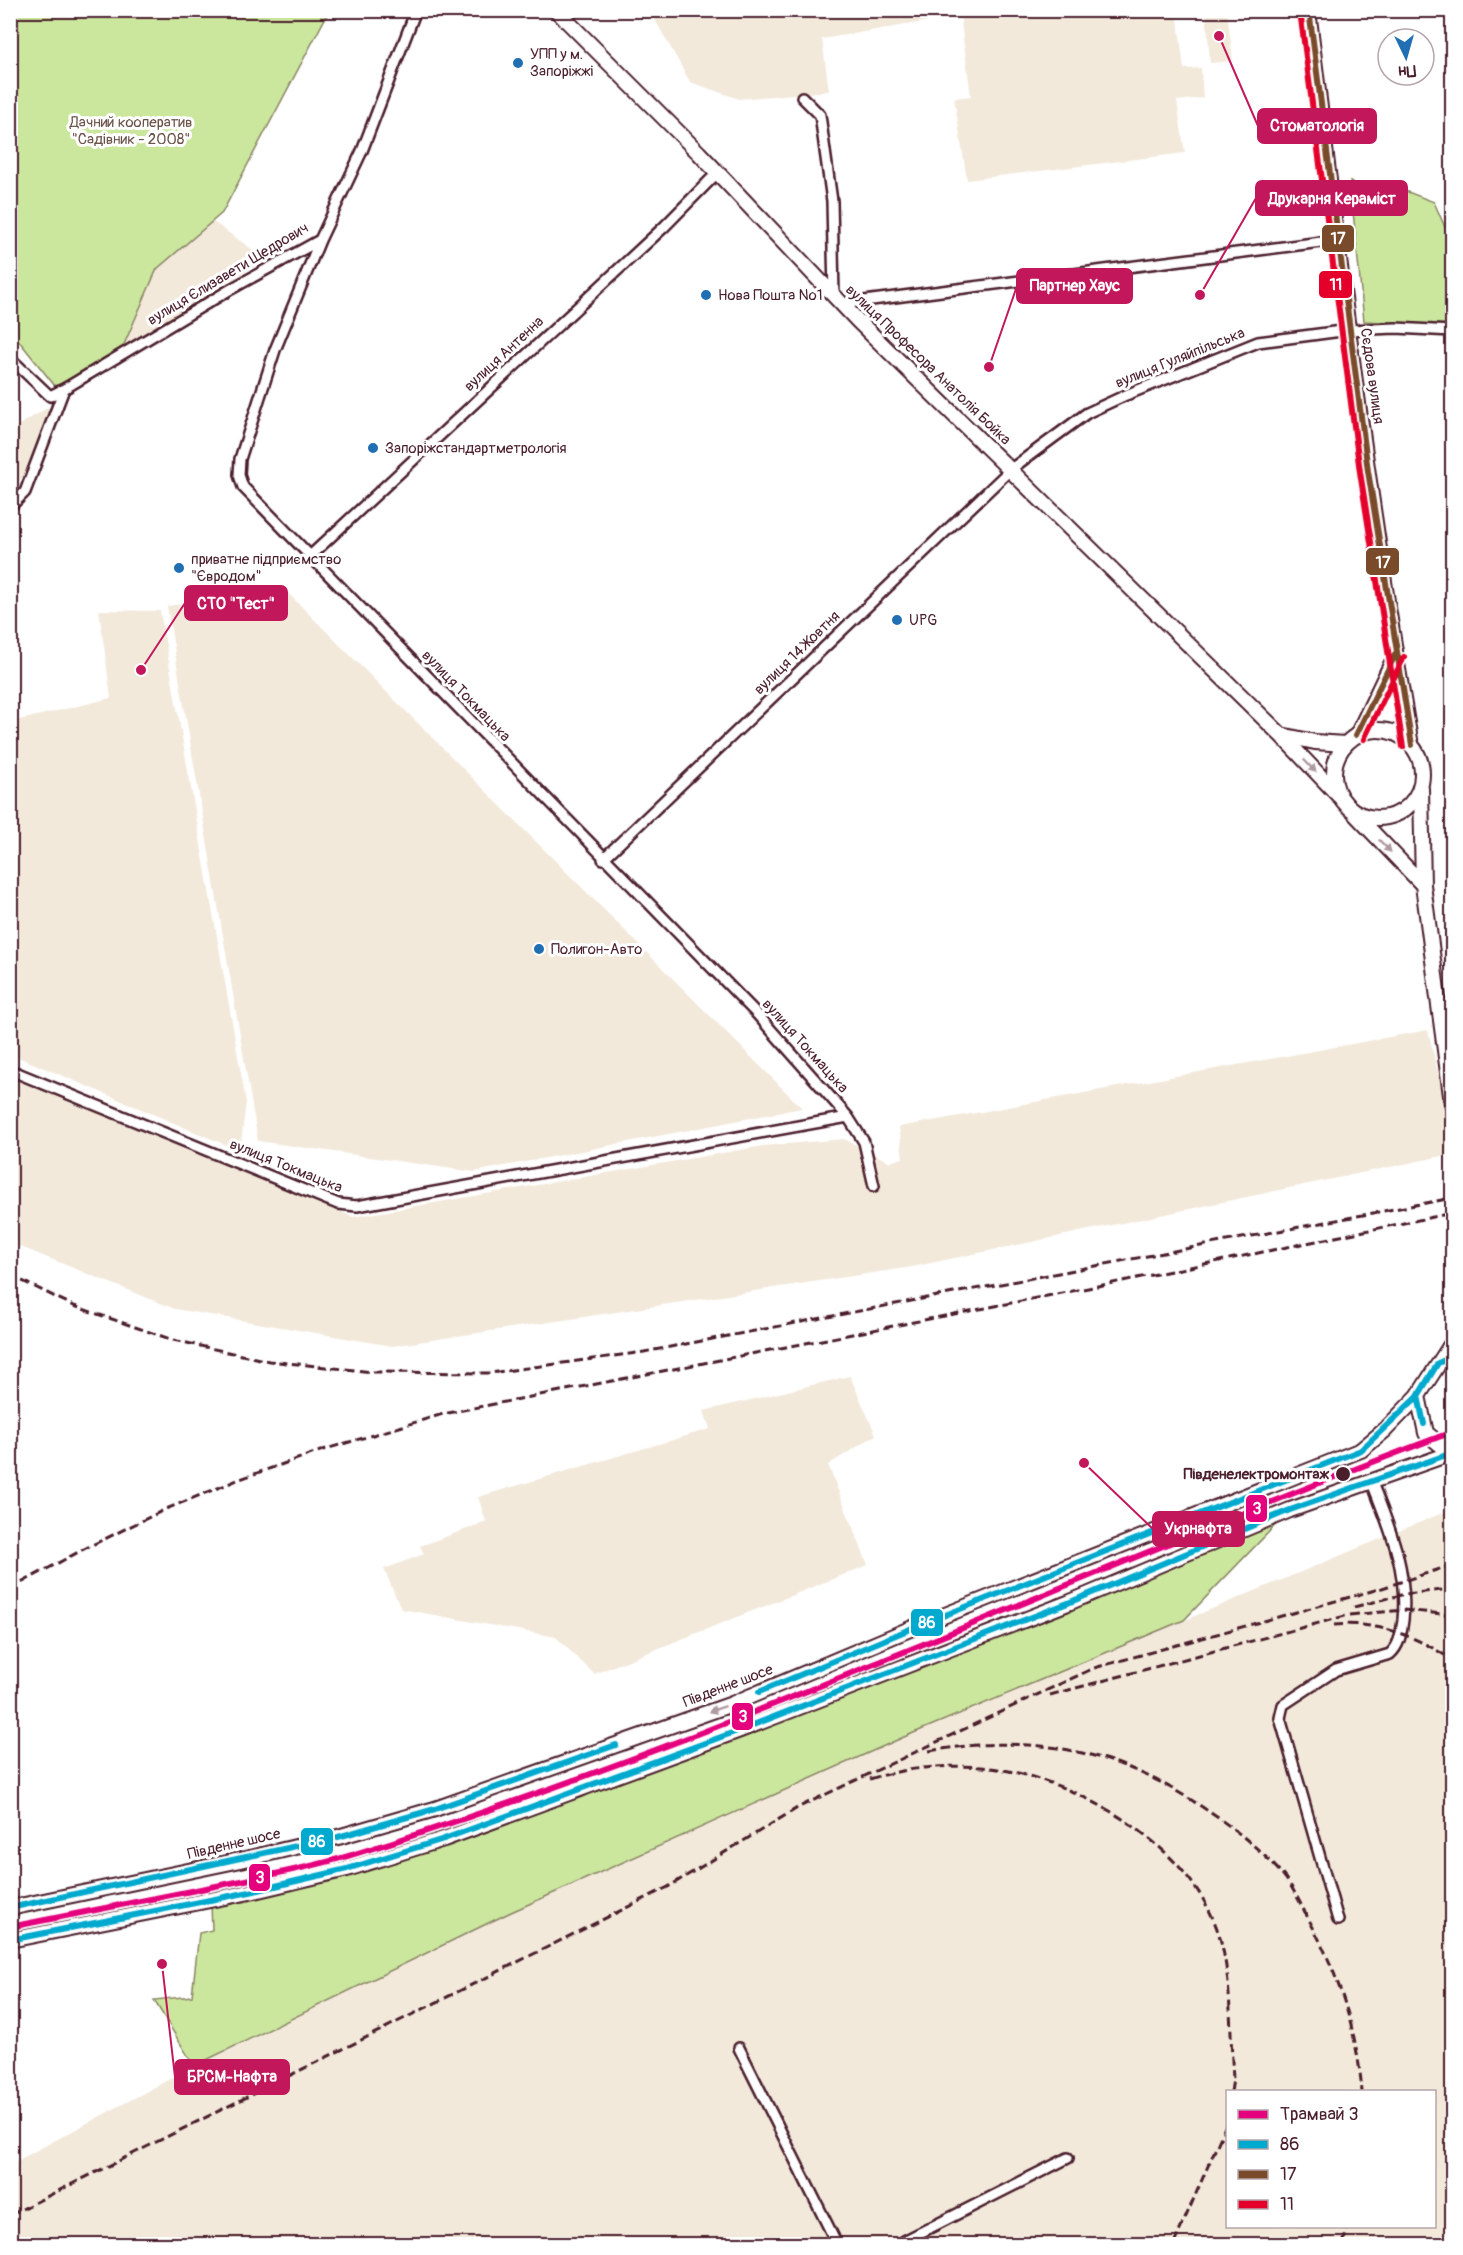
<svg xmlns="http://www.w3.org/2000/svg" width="1463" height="2255" font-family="Pangolin,sans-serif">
  <rect width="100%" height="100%" fill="#fff"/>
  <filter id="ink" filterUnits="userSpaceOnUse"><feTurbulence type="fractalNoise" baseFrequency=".0167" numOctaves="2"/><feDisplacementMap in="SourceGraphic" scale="12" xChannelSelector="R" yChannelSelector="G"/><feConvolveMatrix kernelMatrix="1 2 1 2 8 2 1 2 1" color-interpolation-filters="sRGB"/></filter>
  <g filter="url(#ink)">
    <path fill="#f2e9db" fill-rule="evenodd" d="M 650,11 L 1177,11 L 1184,69 L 1201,68 L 1203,98 L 1177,101 L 1185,153 L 967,180 L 954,98 L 971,96 L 960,16 L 822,39 L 829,91 L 739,99 L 690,82 Z
      M 1206,11 L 1227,11 L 1233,61 L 1210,63 Z
      M 212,221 L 266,259 L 120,349 L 157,269 Z
      M 52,405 L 58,415 L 22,478 L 11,488 L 11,430 Z
      M 285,590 L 802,1108 L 474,1172 L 258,1141 L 167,606 Z
      M 99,610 L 160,611 L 246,1102 L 240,1151 L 11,1054 L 11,722 L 111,698 Z
      M 1428,1030 L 1452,1132 L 1452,1154 L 912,1267 L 392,1346 L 175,1309 L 11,1243 L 10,1075 L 353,1217 L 763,1146 L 844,1139 L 890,1162 L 903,1158 L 899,1127 Z
      M 850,1376 L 876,1435 L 828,1465 L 868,1565 L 594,1674 L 556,1637 L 401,1609 L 384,1569 L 424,1554 L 420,1546 L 486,1522 L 478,1497 L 710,1429 L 704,1411 Z
      M 1452,1509 L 1452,2244 L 11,2244 L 11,2164 L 194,2066 L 509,1913 L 904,1737 ZM 1228,2092 L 1434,2092 L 1434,2226 L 1228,2226 Z"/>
    <path fill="#cbe79e" stroke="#8a8364" stroke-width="1.5" d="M 11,11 L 329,11 L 222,213 L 157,269 L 119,356 L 55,386 L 11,331 Z
      M 1350,181 L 1363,189 L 1395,187 L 1434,202 L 1448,234 L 1452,238 L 1452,320 L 1443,325 L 1364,321 Z
      M 1290,1510 L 1184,1620 L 904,1737 L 509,1913 L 194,2066 L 154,2000 L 192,1996 L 199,1933 L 212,1930 L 211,1904 L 444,1839 Z"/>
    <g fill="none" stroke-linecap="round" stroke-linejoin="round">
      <g stroke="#4a1f2b" stroke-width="14">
        <path id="minor" d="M 416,10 L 362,151 L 320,240 L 275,350 L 240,459 L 239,475 L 243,487 L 756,1013 L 848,1117 L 864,1142 L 874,1186
          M 802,97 L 820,115 L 832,201 L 834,296
          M 841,304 L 1337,240
          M 10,358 L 50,396 L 64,389
          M 10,507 L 25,492 L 64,389 L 231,289 L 320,240
          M 309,557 L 664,227 L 718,172
          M 603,859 L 1011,469 L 1087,413 L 1126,395 L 1258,342 L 1349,330 L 1396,328 L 1452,331
          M 10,1070 L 338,1204 L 357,1206 L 848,1117
          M 1338,1920 L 1280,1718 L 1283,1705 L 1336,1670 L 1390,1654 C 1400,1645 1401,1633 1403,1620 C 1408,1568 1389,1527 1371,1480
          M 739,2048 L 837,2244
          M 898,2244 L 1068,2158"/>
      </g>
      <g stroke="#4a1f2b" stroke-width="16">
        <path id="tertiary" d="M 1309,10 C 1339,256 1369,502 1412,745
          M 1356,735 L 1395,654"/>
      </g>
      <g stroke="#4a1f2b" stroke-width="18">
        <path id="secondary" d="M 556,10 L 699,153 L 858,321 L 1281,735 L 1339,796
          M1334 774a44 44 0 1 1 88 0a44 44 0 1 1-88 0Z
          M 1281,735 L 1315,742 L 1345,744
          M 1421,788 L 1423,885 L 1452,1103
          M 1356,815 L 1423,885
          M 1452,1454 L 1426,1433 L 1418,1396 L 1452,1343
          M 10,1908 L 241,1860 L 338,1837 L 435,1809 L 732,1704 L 910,1629 L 1361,1450 L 1385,1430 L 1418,1396
          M 10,1940 L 250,1892 L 347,1869 L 444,1839 L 740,1730 L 1068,1603 L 1290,1510 L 1452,1453"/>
      </g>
      <use href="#minor" stroke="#fff" stroke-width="9"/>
      <use href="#tertiary" stroke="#fff" stroke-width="12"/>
      <use href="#secondary" stroke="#fff" stroke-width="14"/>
      <path stroke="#4a1f2b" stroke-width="3" stroke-dasharray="9 4.5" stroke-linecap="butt" d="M 10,1275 L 74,1306 L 173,1340 L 269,1361 L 373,1372 L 490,1373 L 644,1352 L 1452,1198
        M 10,1589 L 84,1549 L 166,1509 L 240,1479 L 326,1449 L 443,1414 L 1103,1285 L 1452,1213
        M 1354,1607 L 1405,1594 L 1452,1589
        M 1334,1625 C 1377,1621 1417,1636 1452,1660
        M 1050,1695 L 1349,1615 L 1404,1610 L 1452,1615
        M 929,1751 C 1036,1733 1119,1750 1208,1811 C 1235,1829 1260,1849 1281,1873 C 1292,1885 1299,1901 1307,1916 C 1337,1971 1357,2028 1362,2092
        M 870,1779 C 909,1766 968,1762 1009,1771 C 1093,1789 1195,1851 1220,1938 C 1232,1980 1230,2035 1233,2079 L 1231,2092
        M 10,2215 L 668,1887 L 799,1807 L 1094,1668 L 1379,1589 L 1452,1565
        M 1174,2244 L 1228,2120
        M 1343,2244 L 1348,2226"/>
      <g stroke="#fff" stroke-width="10">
        <path id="bus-1" d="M 1424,1424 L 1418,1396 L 1438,1363 L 1452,1357
          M 759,1692 L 910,1629 L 1361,1450 L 1418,1396
          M 10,1908 L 338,1837 L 435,1809 L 616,1745
          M 10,1940 L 250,1892 L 347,1869 L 444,1839 L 740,1730 L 1068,1603 L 1290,1510 L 1452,1453"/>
      </g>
      <g stroke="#fff" stroke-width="10">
        <path id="bus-2" d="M 1309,10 L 1368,471 L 1412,745
          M 1356,735 L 1396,653"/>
      </g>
      <g stroke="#fff" stroke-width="10">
        <path id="bus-3" d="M 1300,11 L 1360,472 L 1403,747
          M 1364,739 L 1404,657"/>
      </g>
      <use href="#bus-1" stroke="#00a9ce" stroke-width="6"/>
      <use href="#bus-2" stroke="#7a4b2a" stroke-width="6"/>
      <use href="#bus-3" stroke="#e4002b" stroke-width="6"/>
      <g stroke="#fff" stroke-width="10">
        <path id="tram-1" d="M 10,1927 C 76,1914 141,1901 206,1888 C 254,1878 302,1870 348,1856 C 726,1740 1083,1570 1452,1432"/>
      </g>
      <use href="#tram-1" stroke="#e5007d" stroke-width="6"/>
    </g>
    <defs><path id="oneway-solid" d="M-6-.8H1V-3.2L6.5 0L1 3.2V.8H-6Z" transform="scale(1.5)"/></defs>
    <g fill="#ae9aa0">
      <use href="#oneway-solid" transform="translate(1310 766) rotate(46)"/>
      <use href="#oneway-solid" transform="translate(1385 846) rotate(46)"/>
      <use href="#oneway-solid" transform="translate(717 1709) rotate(161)"/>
    </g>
  </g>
  <g fill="#1f6fb2" stroke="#fff" stroke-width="2">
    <circle cx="518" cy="63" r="6"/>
    <circle cx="706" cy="295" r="6"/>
    <circle cx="373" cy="448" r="6"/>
    <circle cx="179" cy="568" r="6"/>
    <circle cx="897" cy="620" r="6"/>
    <circle cx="539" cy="949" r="6"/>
  </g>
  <circle fill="#4a1f2b" stroke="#fff" stroke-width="2" cx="1343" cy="1474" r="8"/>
  <g text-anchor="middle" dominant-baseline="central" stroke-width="6" stroke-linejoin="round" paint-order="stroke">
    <g font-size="15" fill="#4a1f2b" stroke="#fff" text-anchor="start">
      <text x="530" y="54">УПП у м.<tspan x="530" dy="17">Запоріжжі</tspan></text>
      <text x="718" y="295">Нова Пошта №1</text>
      <text x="385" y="448">Запоріжстандартметрологія</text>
      <text x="191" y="559">приватне підприємство<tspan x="191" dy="17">"Євродом"</tspan></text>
      <text x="909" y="620">UPG</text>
      <text x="551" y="949">Полигон-Авто</text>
    </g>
    <g font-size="15" fill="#6a5148" stroke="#fff">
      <text x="131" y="122">Дачний кооператив<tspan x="131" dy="17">"Садівник - 2008"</tspan></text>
    </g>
    <g font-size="15" fill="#4a1f2b" stroke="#fff">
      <text transform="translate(228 274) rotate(-31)">вулиця Єлизавети Щедрович</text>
      <text transform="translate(504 354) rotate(-43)">вулиця Антенна</text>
      <text transform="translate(1180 358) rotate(-22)">вулиця Гуляйпільська</text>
      <text transform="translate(928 365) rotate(44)">вулиця Професора Анатолія Бойка</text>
      <text transform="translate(1372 376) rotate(82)">Сєдова вулиця</text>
      <text transform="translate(797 653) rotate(-44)">вулиця 14 Жовтня</text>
      <text transform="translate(466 696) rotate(46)">вулиця Токмацька</text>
      <text transform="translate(805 1046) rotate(48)">вулиця Токмацька</text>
      <text transform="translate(286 1166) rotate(22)">вулиця Токмацька</text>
      <text transform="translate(728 1686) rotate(-21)">Південне шосе</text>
      <text transform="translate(234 1844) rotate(-13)">Південне шосе</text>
    </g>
    <g font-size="15" font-weight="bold" fill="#4a1f2b" stroke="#fff" text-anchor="end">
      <text x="1329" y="1474">Південелектромонтаж</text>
    </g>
  </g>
  <path fill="none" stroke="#c2185b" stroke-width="2" d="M1219 36L1258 126M1200 295L1256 198M989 367L1017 286M141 670L185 603M1084 1463L1153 1529M162 1964L175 2077"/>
  <g fill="#c2185b" stroke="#fff" stroke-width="2">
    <circle cx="1219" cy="36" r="6"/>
    <circle cx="1200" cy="295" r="6"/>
    <circle cx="989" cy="367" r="6"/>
    <circle cx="141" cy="670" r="6"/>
    <circle cx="1084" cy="1463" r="6"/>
    <circle cx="162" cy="1964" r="6"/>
  </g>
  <g fill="#c2185b" stroke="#c2185b" stroke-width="2">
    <rect x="1258" y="109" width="118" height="34" rx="6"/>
    <rect x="1256" y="181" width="151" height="34" rx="6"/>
    <rect x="1017" y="269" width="115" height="34" rx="6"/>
    <rect x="185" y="586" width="102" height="34" rx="6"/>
    <rect x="1153" y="1512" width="91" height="34" rx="6"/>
    <rect x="175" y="2060" width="114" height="34" rx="6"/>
  </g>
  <g font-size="16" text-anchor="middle" font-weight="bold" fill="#fff">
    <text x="1317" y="131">Стоматологія</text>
    <text x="1332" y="204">Друкарня Кераміст</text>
    <text x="1075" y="291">Партнер Хаус</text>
    <text x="236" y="609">СТО "Тест"</text>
    <text x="1198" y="1534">Укрнафта</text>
    <text x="232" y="2082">БРСМ-Нафта</text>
  </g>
  <g stroke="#fff" stroke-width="2">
    <rect x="1321" y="224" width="34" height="29" rx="6" fill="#7a4b2a"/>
    <rect x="1318" y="270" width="35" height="29" rx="6" fill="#e4002b"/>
    <rect x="1365" y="547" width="35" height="29" rx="6" fill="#7a4b2a"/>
    <rect x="1245" y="1494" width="23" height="29" rx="6" fill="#e5007d"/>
    <rect x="910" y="1608" width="34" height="29" rx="6" fill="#00a9ce"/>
    <rect x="731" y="1702" width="23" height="29" rx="6" fill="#e5007d"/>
    <rect x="300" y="1827" width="34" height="29" rx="6" fill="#00a9ce"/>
    <rect x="248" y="1863" width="23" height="29" rx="6" fill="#e5007d"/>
  </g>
  <g font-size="16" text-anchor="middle" font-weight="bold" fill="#fff">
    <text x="1338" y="244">17</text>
    <text x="1336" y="290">11</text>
    <text x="1383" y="568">17</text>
    <text x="1257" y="1514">3</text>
    <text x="927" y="1628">86</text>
    <text x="743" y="1722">3</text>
    <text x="317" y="1847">86</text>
    <text x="260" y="1883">3</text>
  </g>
  <rect width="1463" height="2255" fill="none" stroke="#fff" stroke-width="36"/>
  <rect x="18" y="18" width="1427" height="2219" fill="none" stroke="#4a1f2b" stroke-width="2" filter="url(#ink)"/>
  <rect x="1226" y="2090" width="210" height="138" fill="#ffffff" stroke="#b7a5aa" stroke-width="1.5"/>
  <rect x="1238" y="2110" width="30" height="9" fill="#e5007d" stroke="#b7a5aa" stroke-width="1.5"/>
  <text x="1280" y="2120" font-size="18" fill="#4a1f2b">Трамвай 3</text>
  <rect x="1238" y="2140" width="30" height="9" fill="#00a9ce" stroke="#b7a5aa" stroke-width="1.5"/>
  <text x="1280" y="2150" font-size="18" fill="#4a1f2b">86</text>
  <rect x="1238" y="2170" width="30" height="9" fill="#7a4b2a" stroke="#b7a5aa" stroke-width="1.5"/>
  <text x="1280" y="2180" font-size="18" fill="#4a1f2b">17</text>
  <rect x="1238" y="2200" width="30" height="9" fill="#e4002b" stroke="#b7a5aa" stroke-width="1.5"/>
  <text x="1280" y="2210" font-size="18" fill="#4a1f2b">11</text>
  <g transform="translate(1406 57) rotate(175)"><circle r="28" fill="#ffffff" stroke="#b7a5aa" stroke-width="1.5"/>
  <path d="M0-4.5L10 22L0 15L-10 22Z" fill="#1f6fb2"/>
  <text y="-9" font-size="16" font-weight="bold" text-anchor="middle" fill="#4a1f2b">Пн</text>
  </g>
</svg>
